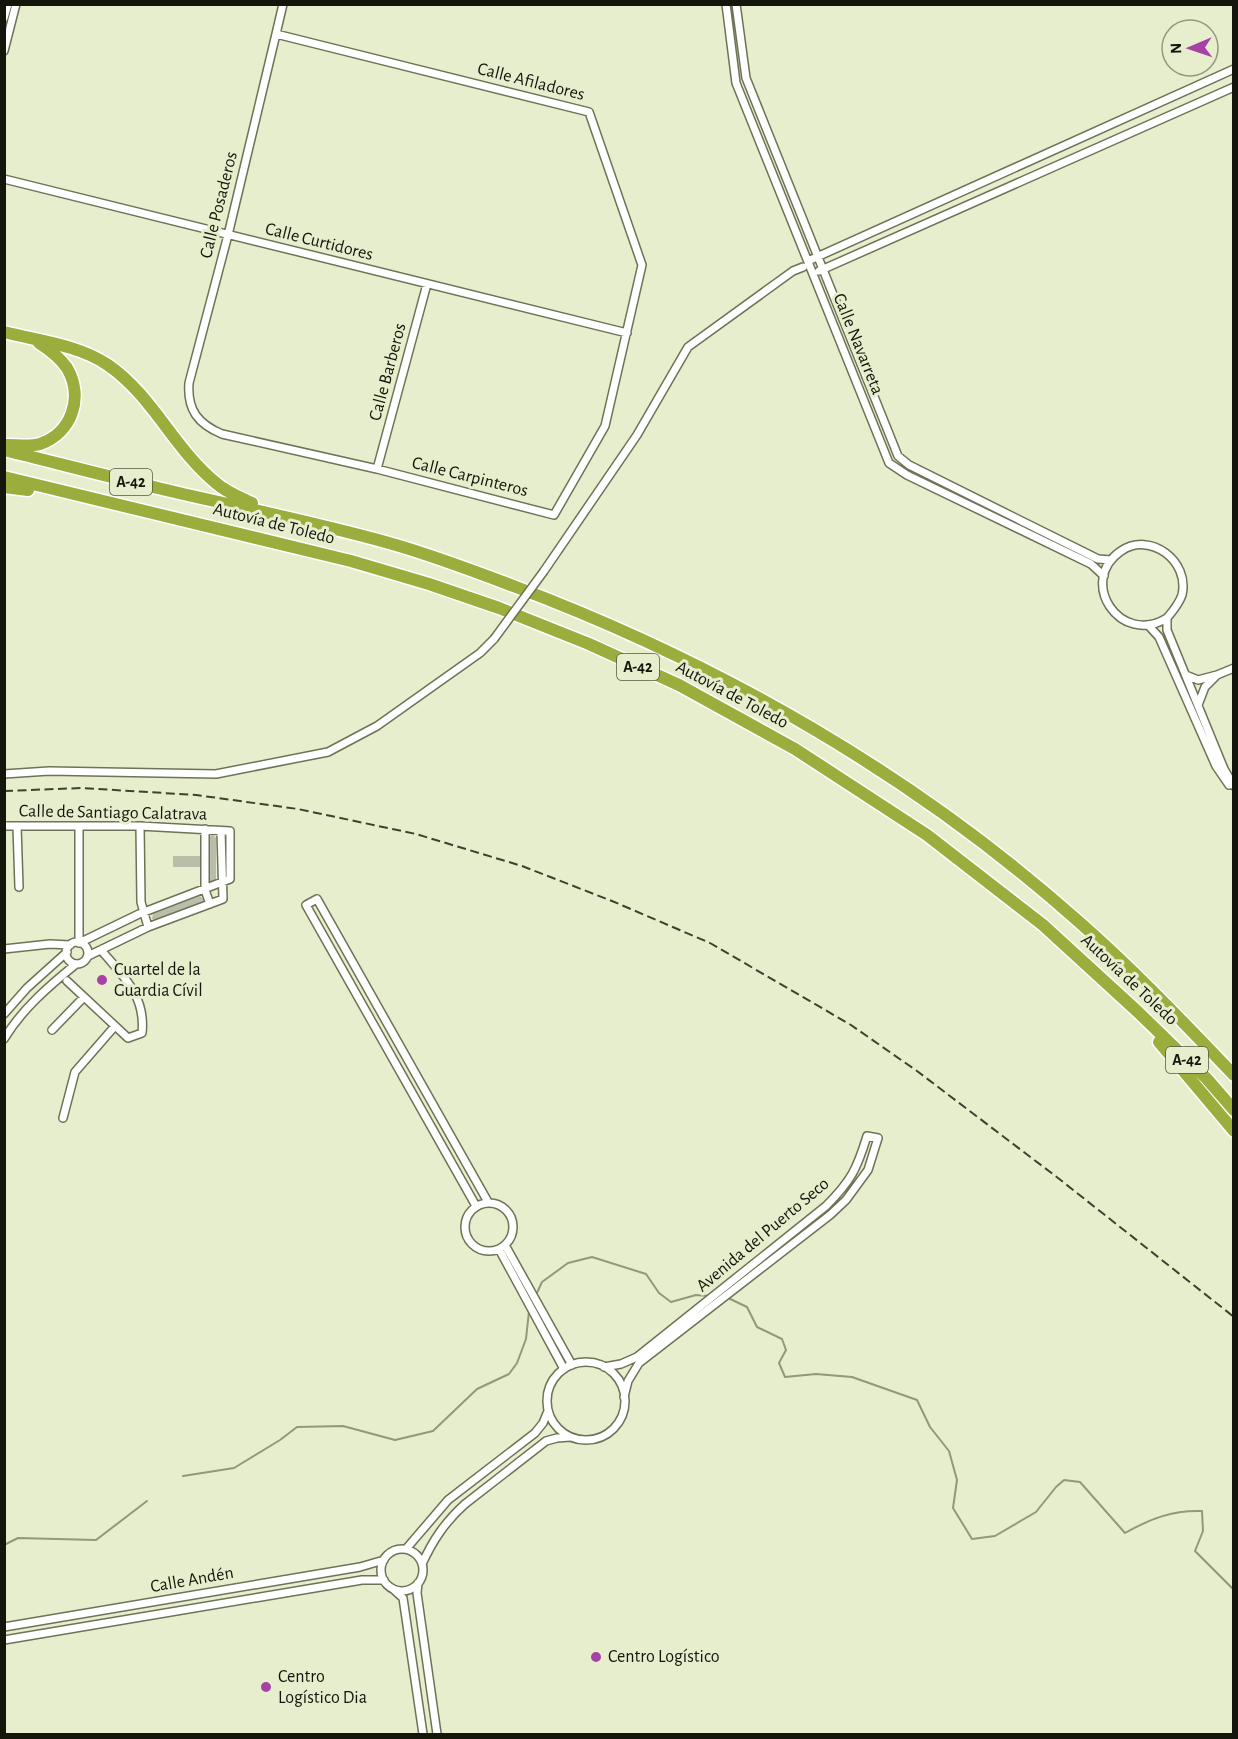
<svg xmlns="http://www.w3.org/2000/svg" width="1238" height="1739" font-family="'Alegreya Sans',sans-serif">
  <rect width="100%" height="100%" fill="#e6eecd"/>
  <path fill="#b9beaa" d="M 212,834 L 216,838 L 216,882 L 210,884 L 209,837 Z
    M 173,856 L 200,856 L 200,867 L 173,867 Z
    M 200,896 L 204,900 L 199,905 L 156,920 L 152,919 L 153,914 Z"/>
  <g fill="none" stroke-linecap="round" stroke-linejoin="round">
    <path stroke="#92987c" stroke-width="2" d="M 536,1295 L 542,1282 L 568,1263 L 592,1257 L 646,1274 L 659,1293 L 671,1302 L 696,1295 L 709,1296
      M 726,1297 L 747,1307 L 757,1327 L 782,1339 L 786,1350 L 779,1363 L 785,1377 L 816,1374 L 852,1377 L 917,1400 L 930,1427 L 949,1451 L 957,1480 L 953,1508 L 972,1539 L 995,1536 L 1036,1512 L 1056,1487 L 1064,1480 L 1080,1482 L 1125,1533 C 1150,1519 1172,1510 1202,1511 L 1203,1531 L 1195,1551 L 1234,1590
      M 183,1476 L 234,1468 L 280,1440 L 297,1427 L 343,1426 L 395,1440 L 433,1431 L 477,1389 L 509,1374 L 517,1363 L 526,1339 L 529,1311
      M 4,1545 L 18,1538 L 96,1540 L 147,1501"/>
    <g stroke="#6c7356" stroke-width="10">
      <path id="street" d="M 726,4 L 736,83 L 889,463 L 907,475 L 1091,564 L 1104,576
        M 736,4 L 746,78 L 898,456 L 909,465 L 1098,559 L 1111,560
        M 4,18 L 8,4
        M 276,34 L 589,112 L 642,265 L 605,426 L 554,515 L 377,469 L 222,434 C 198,424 187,410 189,383 L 228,235 L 276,34 L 283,4
        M 4,51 L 16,4
        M 4,179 L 627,333
        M 808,261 L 1234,69
        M 819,271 L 1234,87
        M 377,469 L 427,284
        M 544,571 L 637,435 L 688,347 L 793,271 L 803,267
        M 1167,618 C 1120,647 1077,581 1121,551 C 1150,531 1190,561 1182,595 C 1179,604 1173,611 1167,618 L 1167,630 L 1224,769 L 1234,786
        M 1148,625 L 1159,637 L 1216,766 L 1229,785
        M 1186,675 L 1198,680 L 1217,675 L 1205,687 L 1198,705
        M 1217,675 L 1234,668
        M 4,774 L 49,771 L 216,774 L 328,752 L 377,726 L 480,653 L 494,639
        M 4,826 L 140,826 L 230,831 L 230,879 L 139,914 L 79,943 L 79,826
        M 17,826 L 19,887
        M 140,826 L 141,902 L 148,927
        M 205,829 L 205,890 L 210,904
        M66 953a11 11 0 1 1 22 0a11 11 0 1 1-22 0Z
        M 4,949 L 50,944 L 70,945
        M 88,956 L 148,927 L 223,899 L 221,831
        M 67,981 L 128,1038 L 142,1033 C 146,996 123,976 101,950
        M 4,1014 L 27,988 L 67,952
        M 52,1030 L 84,997
        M 4,1039 C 22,1009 49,986 76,964
        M 63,1118 L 75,1072 L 115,1026
        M465 1227a24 24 0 1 1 48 0a24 24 0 1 1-48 0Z
        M 476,1206 L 306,905 L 317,899 L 488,1202
        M 505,1245 L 572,1365
        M 499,1249 L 564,1369
        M547 1401a39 39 0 1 1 78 0a39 39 0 1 1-78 0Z
        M 604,1367 L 621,1364 L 637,1357 L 826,1206 C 851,1181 857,1169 867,1136 L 878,1138 L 868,1170 L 846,1200 L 830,1215 L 639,1363 L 628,1381 L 624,1397
        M 406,1549 L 448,1500 L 535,1433 L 543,1423 L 548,1411
        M381 1570a21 21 0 1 1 42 0a21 21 0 1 1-42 0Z
        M 422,1564 C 433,1540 445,1522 465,1504 L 546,1441 L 557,1438 L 570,1437
        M 418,1583 L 417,1593 L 437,1734
        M 393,1589 L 403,1598 L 423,1734
        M 4,1627 L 360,1567 L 384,1560
        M 4,1640 L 362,1580 L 384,1580"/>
    </g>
    <g stroke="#fff" stroke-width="15">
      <path id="highway" d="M 4,332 C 39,341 79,345 108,365 C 153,396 174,449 216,483 C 226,492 239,497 252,503
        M 7,445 C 18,445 30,447 40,444 C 72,433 84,397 67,368 C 60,358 50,350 39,343
        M 4,450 C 57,463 109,477 162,489 C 238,507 314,522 389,543 C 432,555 474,571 516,587 C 720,664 914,775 1078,921 C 1133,969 1183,1022 1234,1075
        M 4,477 L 351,561 L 429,584 L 499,608 L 589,644 L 679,685 L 795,749 L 927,835 L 1043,925 L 1138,1012 L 1207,1079 L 1234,1110
        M 4,487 L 28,490
        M 1159,1042 L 1234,1131"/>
    </g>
    <use href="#street" stroke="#fff" stroke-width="7"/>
    <use href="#highway" stroke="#9bae3d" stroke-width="12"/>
    <path stroke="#3e4131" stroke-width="2" stroke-dasharray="9 4.5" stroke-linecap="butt" d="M 4,791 L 82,788 L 196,795 L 298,809 L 416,834 L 522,866 L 612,901 L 710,943 L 851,1025 L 917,1071 L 1058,1178 L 1234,1317"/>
    <g stroke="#6c7356" stroke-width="10" stroke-linecap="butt">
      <path id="street-bridge" d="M 494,639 L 544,571"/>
    </g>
    <use href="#street-bridge" stroke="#fff" stroke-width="7"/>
  </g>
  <g fill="#a741a5" stroke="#e6eecd" stroke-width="2">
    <circle cx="102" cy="980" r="6"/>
    <circle cx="596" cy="1657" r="6"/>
    <circle cx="266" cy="1687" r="6"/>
  </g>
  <g text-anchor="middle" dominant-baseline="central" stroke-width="6" stroke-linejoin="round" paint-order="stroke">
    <g fill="#e6eecd" stroke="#535745" stroke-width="1.5">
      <rect x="110" y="469" width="42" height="26" rx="4.5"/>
      <rect x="617" y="654" width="42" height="26" rx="4.5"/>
      <rect x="1166" y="1047" width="42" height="26" rx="4.5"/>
    </g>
    <g font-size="16" font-weight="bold" fill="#14160b">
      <text x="131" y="482">A-42</text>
      <text x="638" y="667">A-42</text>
      <text x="1187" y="1060">A-42</text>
    </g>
    <g font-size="18" fill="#14160b" stroke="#e6eecd">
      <text transform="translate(531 82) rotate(14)">Calle Afiladores</text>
      <text transform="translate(219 205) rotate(-76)">Calle Posaderos</text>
      <text transform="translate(319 242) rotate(14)">Calle Curtidores</text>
      <text transform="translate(858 344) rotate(68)">Calle Navarreta</text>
      <text transform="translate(388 372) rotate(-75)">Calle Barberos</text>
      <text transform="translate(470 477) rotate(14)">Calle Carpinteros</text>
      <text transform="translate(274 524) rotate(14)">Autovía de Toledo</text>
      <text transform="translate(732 695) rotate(28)">Autovía de Toledo</text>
      <text transform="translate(113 813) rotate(1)">Calle de Santiago Calatrava</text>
      <text transform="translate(1129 980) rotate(43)">Autovía de Toledo</text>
      <text transform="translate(763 1235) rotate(-40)">Avenida del Puerto Seco</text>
      <text transform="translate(192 1580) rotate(-10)">Calle Andén</text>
    </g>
    <g font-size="18" fill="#14160b" stroke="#e6eecd" text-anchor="start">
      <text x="114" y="970">Cuartel de la<tspan x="114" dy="21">Guardia Cívil</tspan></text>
      <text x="608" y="1657">Centro Logístico</text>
      <text x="278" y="1677">Centro<tspan x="278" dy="21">Logístico Dia</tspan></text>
    </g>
  </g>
  <rect width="1238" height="1739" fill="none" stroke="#14160b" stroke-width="12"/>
  <g transform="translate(1190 48) rotate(268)"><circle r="28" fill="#e6eecd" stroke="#92987f" stroke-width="1.5"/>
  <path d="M0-4.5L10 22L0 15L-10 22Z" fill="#a741a5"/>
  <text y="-9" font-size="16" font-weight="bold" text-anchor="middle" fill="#14160b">N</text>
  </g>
</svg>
